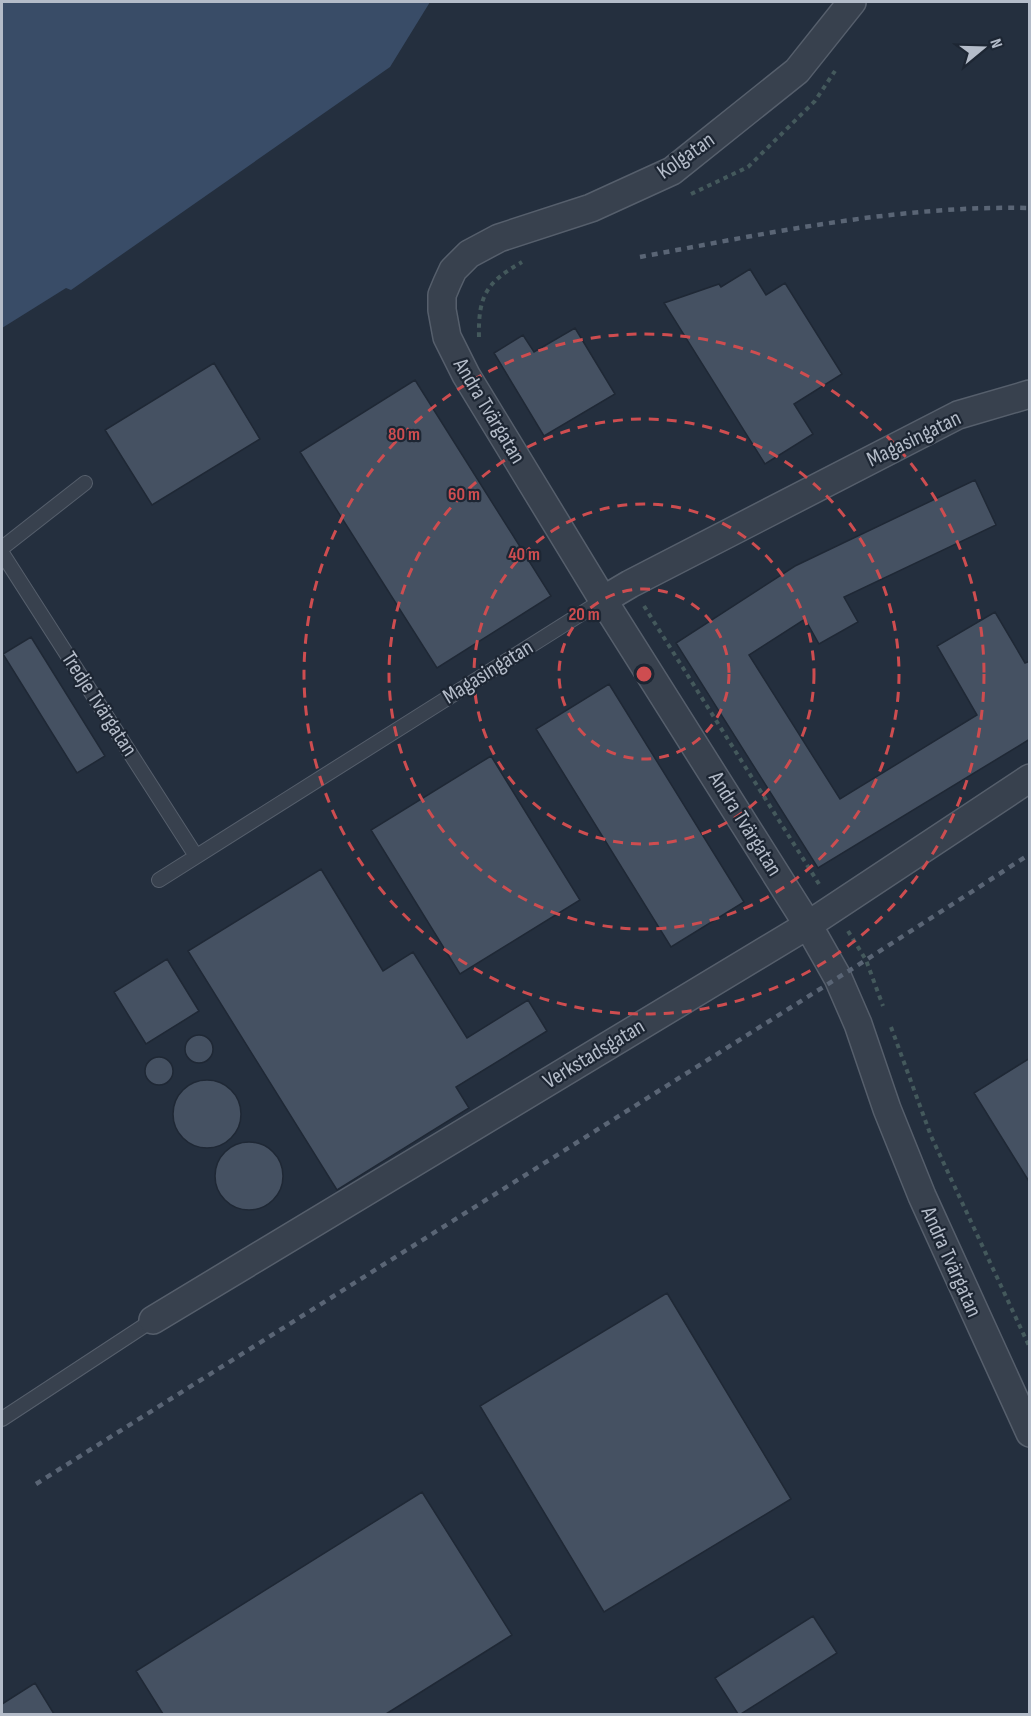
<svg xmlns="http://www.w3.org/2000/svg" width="1031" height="1716" font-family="'Sofia Sans Condensed',sans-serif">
  <rect width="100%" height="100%" fill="#242f3e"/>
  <path fill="#394c67" d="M 2,2 L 430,2 L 390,67 L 71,290 L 66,288 L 2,328 Z"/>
  <path fill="#455162" stroke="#1f2835" stroke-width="1.5" d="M 750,269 L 766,295 L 785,283 L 842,374 L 794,404 L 813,434 L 765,464 L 664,303 L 719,284 L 721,287 Z
    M 575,328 L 615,394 L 544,436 L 494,353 L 523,335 L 534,352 Z
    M 214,363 L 260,439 L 152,505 L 105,430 Z
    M 415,380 L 551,596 L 437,668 L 300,452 Z
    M 975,480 L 996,525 L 844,597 L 858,622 L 819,644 L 805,619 L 749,655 L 840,799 L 977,715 L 937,646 L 995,612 L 1025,663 L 1030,661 L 1030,739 L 818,868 L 676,643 L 795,566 Z
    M 31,637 L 105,756 L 77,773 L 3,654 Z
    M 609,684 L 744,902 L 671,947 L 536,729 Z
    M 491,756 L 580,900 L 460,974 L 371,830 Z
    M 321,869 L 383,971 L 413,952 L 467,1038 L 528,1000 L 547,1031 L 456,1087 L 469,1108 L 337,1190 L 188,951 Z
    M 167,959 L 199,1011 L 146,1044 L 114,992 Z
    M185 1049a14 14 0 1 1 28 0a14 14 0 1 1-28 0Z
    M145 1071a14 14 0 1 1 28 0a14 14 0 1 1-28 0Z
    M 1030,1058 L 1030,1183 L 974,1093 Z
    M173 1114a34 34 0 1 1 68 0a34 34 0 1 1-68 0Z
    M215 1176a34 34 0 1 1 68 0a34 34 0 1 1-68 0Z
    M 667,1293 L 791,1499 L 604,1612 L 480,1406 Z
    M 422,1492 L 512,1635 L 386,1714 L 163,1714 L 136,1671 Z
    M 813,1616 L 837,1653 L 741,1714 L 738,1714 L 715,1678 Z
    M 35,1683 L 54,1714 L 2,1714 L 2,1704 Z"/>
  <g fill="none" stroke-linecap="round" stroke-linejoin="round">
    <g stroke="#565f6c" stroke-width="16">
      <path id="service" d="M 2,548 L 85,483
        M 2,553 L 196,856
        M 159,880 L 603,600
        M 2,1419 L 153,1320"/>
    </g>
    <g stroke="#565f6c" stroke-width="30">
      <path id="minor" d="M 852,2 L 797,71 L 672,171 L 591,208 L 499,238 L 469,254 L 453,270 L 447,283 L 442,295 L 442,310 L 447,337 L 466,375 L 603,600 L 808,925 L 838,978 L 858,1024 L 887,1109 L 922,1196 L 1030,1433
        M 603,600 L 630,584 L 958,415 L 1030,394
        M 153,1320 L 808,925 L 1030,778"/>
    </g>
    <path stroke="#44595c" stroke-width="4" stroke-dasharray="4.5 4.5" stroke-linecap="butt" d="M 691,194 L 748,167 L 815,101 L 835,71
      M 479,337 C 478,295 487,282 522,262
      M 644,606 L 819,884
      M 848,931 L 866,960 L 883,1006
      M 891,1027 L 931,1136 L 1030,1348"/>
    <use href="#service" stroke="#38414e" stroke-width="14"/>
    <use href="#minor" stroke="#38414e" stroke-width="27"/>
    <path stroke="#5a6575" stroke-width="4.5" stroke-dasharray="6 6" stroke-linecap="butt" d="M 640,257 C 768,233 899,205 1030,208
      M 36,1484 L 866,960 L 1030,854"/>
  </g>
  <g fill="none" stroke="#ce4d50" stroke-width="3" stroke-dasharray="10 8">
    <circle cx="644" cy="674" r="85"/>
    <circle cx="644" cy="674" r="170"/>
    <circle cx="644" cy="674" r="255"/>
    <circle cx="644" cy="674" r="340"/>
  </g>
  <g text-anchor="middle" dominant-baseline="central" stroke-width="4.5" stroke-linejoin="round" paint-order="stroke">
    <g font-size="22" fill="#b4bcc9" stroke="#1d2633">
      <text transform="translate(686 156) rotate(-35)">Kolgatan</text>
      <text transform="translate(489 411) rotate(59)">Andra Tvärgatan</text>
      <text transform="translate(914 439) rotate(-26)">Magasingatan</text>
      <text transform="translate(488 672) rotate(-32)">Magasingatan</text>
      <text transform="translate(99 704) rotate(57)">Tredje Tvärgatan</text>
      <text transform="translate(745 824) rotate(58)">Andra Tvärgatan</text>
      <text transform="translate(594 1054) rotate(-31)">Verkstadsgatan</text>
      <text transform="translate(951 1262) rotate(66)">Andra Tvärgatan</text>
    </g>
  </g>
  <circle cx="644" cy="674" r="9" fill="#ce4d50" stroke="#1d2633" stroke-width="3"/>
  <g font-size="18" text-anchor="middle" font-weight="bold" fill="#ce4d50" stroke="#1d2633" stroke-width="4.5" stroke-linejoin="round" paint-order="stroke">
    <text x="404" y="440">80 m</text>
    <text x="464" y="500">60 m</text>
    <text x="524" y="560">40 m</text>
    <text x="584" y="620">20 m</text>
  </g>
  <rect width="1031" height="1716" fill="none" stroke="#b4bcc9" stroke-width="6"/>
  <g transform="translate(983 48) rotate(71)" stroke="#1d2633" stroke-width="4.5" paint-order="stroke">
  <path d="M0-4.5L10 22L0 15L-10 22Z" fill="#b4bcc9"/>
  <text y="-9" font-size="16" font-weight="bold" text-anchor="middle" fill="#b4bcc9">N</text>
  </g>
</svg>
